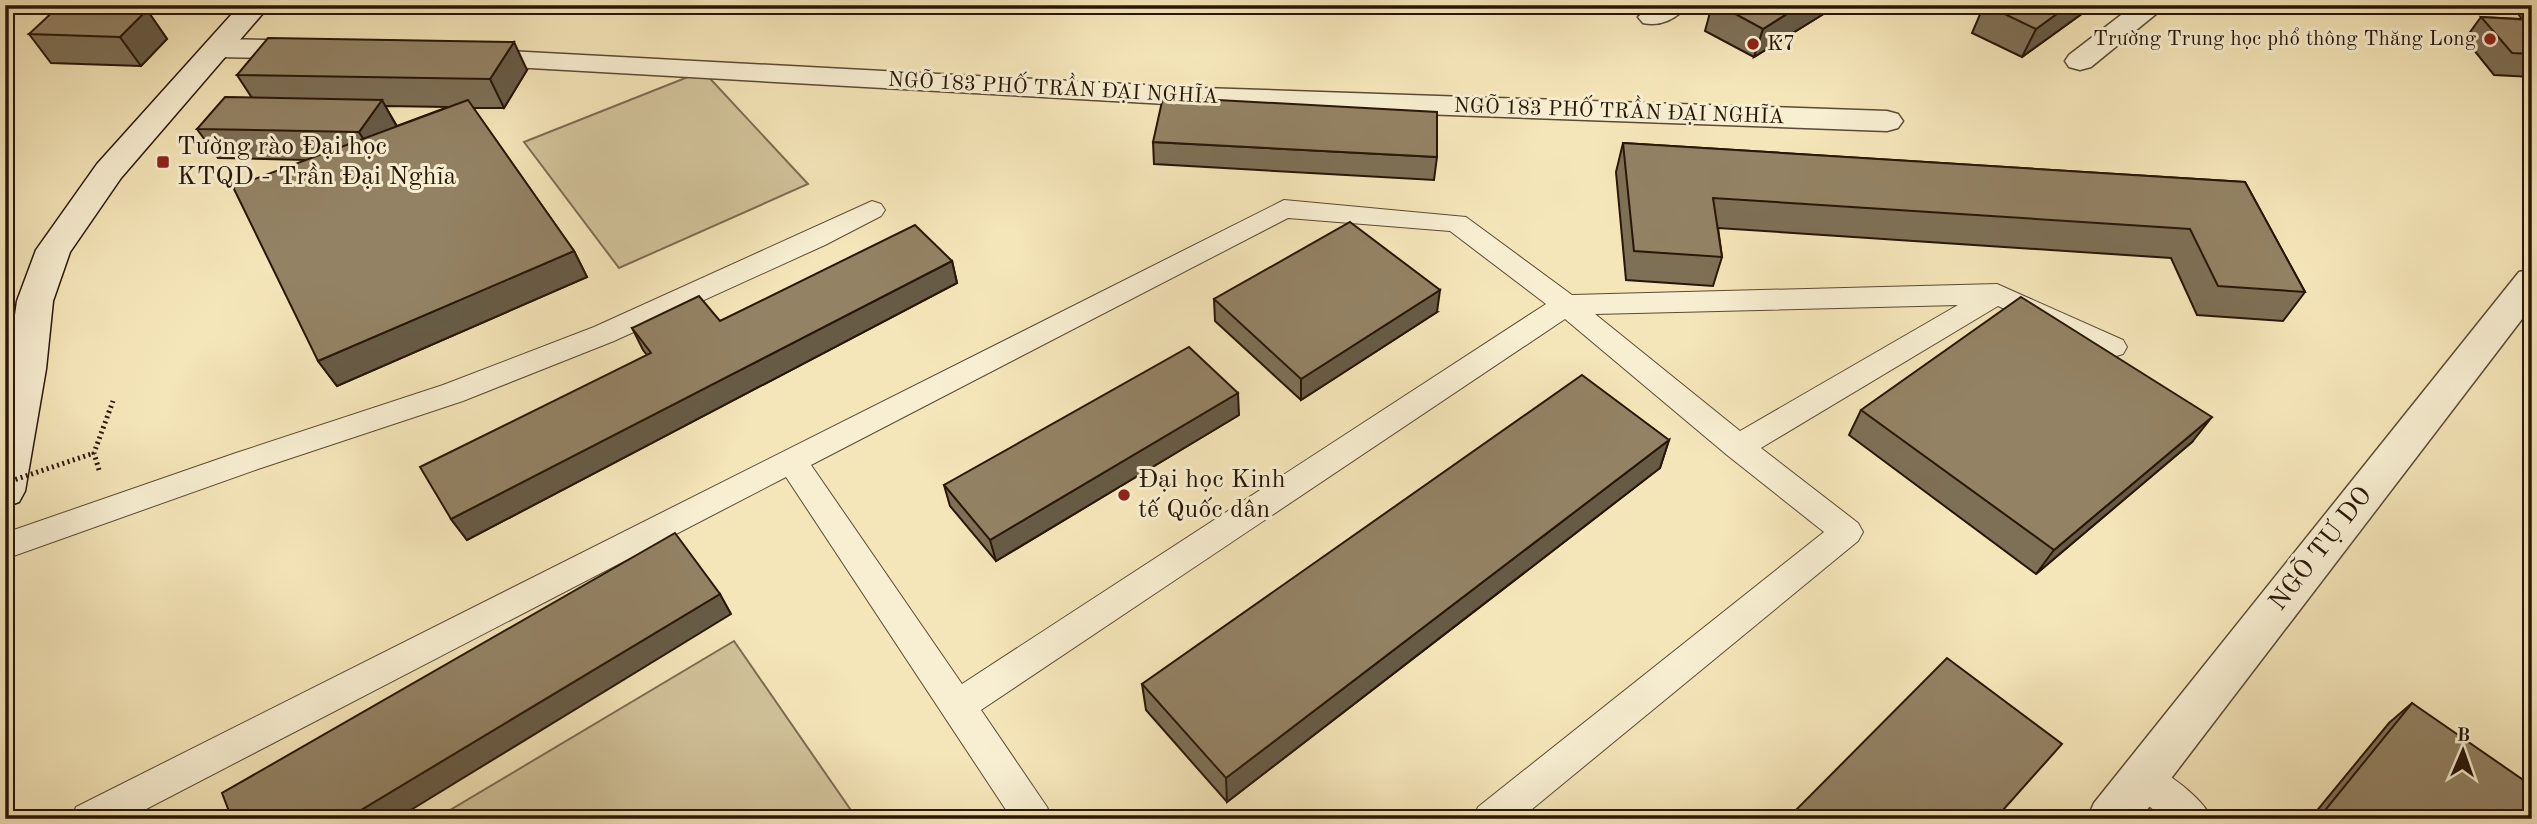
<svg xmlns="http://www.w3.org/2000/svg" width="2537" height="824" font-family="'Old Standard TT',serif">
  <rect width="100%" height="100%" fill="#f5e6b9"/>
  <filter id="stains"><feTurbulence type="fractalNoise" baseFrequency=".00286" numOctaves="4"/><feColorMatrix values="0 0 0 0 .2 0 0 0 0 .09 0 0 0 0 .02 0 0 0 .5 -.17"/></filter>
  <radialGradient id="worn" r=".72"><stop offset=".6" stop-color="#630" stop-opacity="0"/><stop offset="1" stop-color="#630" stop-opacity=".3"/></radialGradient>
  <path fill="#d2c39b" stroke="#7d6c51" stroke-width="2" d="M 703,71 L 808,184 L 619,268 L 524,142 Z
    M 734,641 L 857,819 L 435,819 Z"/>
  <g fill="none" stroke-linecap="round" stroke-linejoin="round">
    <g stroke="#5b4a34" stroke-width="2">
      <path id="lane" d="M 1284,200 L 1466,217 L 1572,295 L 1997,284 L 2123,340 L 2127,347 L 2123,354 L 2113,357 L 2103,354 L 1998,306 L 1761,448 L 1858,523 L 1863,532 L 1858,541 L 1520,819 L 1473,819 L 1478,807 L 1824,532 L 1727,455 L 1565,319 L 981,710 L 1047,807 L 1052,819 L 1012,819 L 786,477 L 127,819 L 71,819 L 76,807 ZM 1288,218 L 1450,231 L 1546,304 L 962,684 L 811,465 ZM 1958,305 L 1740,431 L 1595,314 Z
        M 872,201 L 881,204 L 885,210 L 881,216 L 825,245 L 614,341 L 463,401 L 258,469 L 5,559 L 5,533 L 236,453 L 443,385 L 594,327 Z
        M 2142,761 C 2164,769 2203,798 2212,819 L 2165,819 L 2129,790 L 2124,778 L 2129,766 Z"/>
    </g>
    <g stroke="#5b4a34" stroke-width="3">
      <path id="street" d="M 1652,5 L 1687,5 C 1678,19 1659,27 1643,23 L 1638,17 Z
        M 2134,5 L 2167,5 L 2091,67 L 2080,70 L 2069,67 L 2065,61 L 2069,55 Z
        M 219,39 L 312,41 L 323,44 L 327,50 L 323,56 L 312,59 L 219,57 L 208,54 L 204,48 L 208,42 Z
        M 470,49 L 1202,88 L 1887,111 L 1898,114 L 1903,121 L 1898,128 L 1887,131 L 1202,106 L 459,64 L 455,58 L 459,52 Z
        M 2532,269 L 2532,306 L 2140,819 L 2087,819 L 2094,803 L 2519,272 Z"/>
    </g>
    <g stroke="#281607" stroke-width="3">
      <path id="secondary" d="M 240,5 L 270,5 L 121,178 L 70,252 L 53,301 L 46,369 L 25,491 L 19,502 L 5,507 L 5,385 L 17,301 L 36,250 L 97,164 Z"/>
    </g>
    <path stroke="#281607" stroke-width="5" stroke-dasharray="2 3.5" stroke-linecap="butt" d="M 99,470 L 94,453 L 113,401"/>
    <use href="#lane" fill="#f8efd2" fill-rule="evenodd"/>
    <use href="#street" fill="#f8efd2" fill-rule="evenodd"/>
    <use href="#secondary" fill="#f8efd2" fill-rule="evenodd"/>
    <path stroke="#281607" stroke-width="5" stroke-dasharray="2 3.5" stroke-linecap="butt" d="M 5,483 L 94,453"/>
  </g>
  <path fill="#7e7056" stroke="#281607" stroke-width="2" fill-rule="evenodd" d="M 833,5 L 1107,5 L 1106,12 L 834,7 Z
    M 1520,5 L 1544,5 L 1532,12 Z
    M 1712,5 L 1838,5 L 1754,57 L 1705,31 Z
    M 1984,5 L 2094,5 L 2022,57 L 1972,33 Z
    M 2511,5 L 2532,5 L 2532,77 L 2494,75 L 2465,39 L 2481,17 L 2522,19 Z
    M 147,10 L 167,39 L 141,66 L 51,63 L 29,34 Z
    M 527,70 L 504,108 L 473,108 L 574,251 L 587,277 L 337,386 L 318,361 L 306,160 L 218,158 L 197,129 L 252,98 L 237,75 ZM 385,106 L 448,107 L 397,126 Z
    M 1153,142 L 1437,157 L 1434,180 L 1154,164 Z
    M 1623,143 L 2245,182 L 2305,292 L 2283,321 L 2197,315 L 2171,258 L 1718,228 L 1722,257 L 1713,286 L 1626,280 L 1616,172 Z
    M 952,261 L 957,283 L 467,540 L 451,519 L 647,355 L 643,350 L 632,328 L 720,321 Z
    M 1214,299 L 1437,312 L 1301,400 L 1215,321 Z
    M 1861,410 L 2192,442 L 2036,574 L 1849,435 Z
    M 1239,415 L 996,561 L 950,506 L 944,485 Z
    M 1669,440 L 1660,468 L 1227,802 L 1146,710 L 1142,684 Z
    M 2412,703 L 2532,819 L 2310,819 L 2389,723 Z"/>
  <path fill="#675b46" stroke="#281607" stroke-width="2" d="M 1533,5 L 1544,5 L 1532,12 Z
    M 1801,5 L 1838,5 L 1754,57 L 1763,29 Z
    M 2069,5 L 2094,5 L 2022,57 L 2036,29 Z
    M 147,10 L 167,39 L 141,66 L 120,37 Z
    M 514,42 L 527,70 L 504,108 L 490,79 Z
    M 382,100 L 398,129 L 377,161 L 359,132 Z
    M 574,251 L 587,277 L 337,386 L 318,361 Z
    M 952,261 L 957,283 L 467,540 L 451,519 Z
    M 1440,290 L 1437,312 L 1301,400 L 1301,379 Z
    M 1238,393 L 1239,415 L 996,561 L 990,540 Z
    M 2212,417 L 2192,442 L 2036,574 L 2054,550 Z
    M 1669,440 L 1660,468 L 1227,802 L 1226,778 Z
    M 720,594 L 731,614 L 396,819 L 346,819 Z"/>
  <path fill="#938264" stroke="#281607" stroke-width="2" d="M 1719,5 L 1801,5 L 1763,29 Z
    M 1986,5 L 2069,5 L 2036,29 Z
    M 58,7 L 147,10 L 120,37 L 29,34 Z
    M 2481,17 L 2532,20 L 2532,54 L 2512,53 Z
    M 268,38 L 514,42 L 490,79 L 237,75 Z
    M 225,97 L 382,100 L 359,132 L 197,129 Z
    M 1163,97 L 1437,112 L 1437,157 L 1153,142 Z
    M 468,100 L 574,251 L 318,361 L 233,187 Z
    M 1623,143 L 2245,182 L 2305,292 L 2218,286 L 2190,229 L 1713,198 L 1722,257 L 1634,251 Z
    M 1350,222 L 1440,290 L 1301,379 L 1214,299 Z
    M 915,225 L 952,261 L 451,519 L 420,467 L 651,353 L 632,328 L 699,296 L 720,321 Z
    M 2021,297 L 2212,417 L 2054,550 L 1861,410 Z
    M 1189,347 L 1238,393 L 990,540 L 944,485 Z
    M 1582,375 L 1669,440 L 1226,778 L 1142,684 Z
    M 675,533 L 720,594 L 346,819 L 232,819 L 222,793 Z
    M 1947,658 L 2062,744 L 1995,819 L 1787,819 Z
    M 2412,703 L 2532,786 L 2532,819 L 2318,819 Z"/>
  <g fill="#8f2418" stroke="#f8efd2" stroke-width="2.5">
    <circle cx="2490" cy="39" r="7"/>
    <circle cx="1753" cy="44" r="7"/>
    <rect x="156" y="155" width="14" height="14" rx="3.5"/>
    <circle cx="1124" cy="495" r="7"/>
  </g>
  <g text-anchor="middle" dominant-baseline="central" stroke-width="6" stroke-linejoin="round" paint-order="stroke">
    <g font-size="21" fill="#281607" stroke="#f8efd2" text-anchor="end">
      <text x="2476" y="39">Trường Trung học phổ thông Thăng Long</text>
      <text x="1767" y="44" text-anchor="start">K7</text>
    </g>
    <g font-size="21" fill="#281607" stroke="#f8efd2">
      <text transform="translate(1053 89) rotate(3)">NGÕ 183 PHỐ TRẦN ĐẠI NGHĨA</text>
      <text transform="translate(1619 112) rotate(2)">NGÕ 183 PHỐ TRẦN ĐẠI NGHĨA</text>
    </g>
    <g font-size="26" fill="#281607" stroke="#f8efd2" text-anchor="start">
      <text x="177" y="147">Tường rào Đại học<tspan x="177" dy="30">KTQD - Trần Đại Nghĩa</tspan></text>
      <text x="1138" y="480">Đại học Kinh<tspan x="1138" dy="30">tế Quốc dân</tspan></text>
    </g>
    <g font-size="26" fill="#281607" stroke="#f8efd2">
      <text transform="translate(2321 549) rotate(-52)">NGÕ TỰ DO</text>
    </g>
  </g>
  <rect width="2537" height="824" fill="none" stroke="#f5e6b9" stroke-width="28"/>
  <rect x="7" y="7" width="2523" height="810" fill="none" stroke="#281607" stroke-width="3.5"/>
  <rect x="14" y="14" width="2509" height="796" fill="none" stroke="#281607" stroke-width="2"/>
  <g transform="translate(2463 751) rotate(2)" stroke="#f8efd2" stroke-width="5" paint-order="stroke">
  <path d="M0-5L12 26L0 18L-12 26Z" fill="#281607"/>
  <text y="-10" font-size="19" font-weight="bold" text-anchor="middle" fill="#281607">B</text>
  </g>
  <rect width="100%" height="100%" filter="url(#stains)"/>
  <rect width="100%" height="100%" fill="url(#worn)"/>
</svg>
